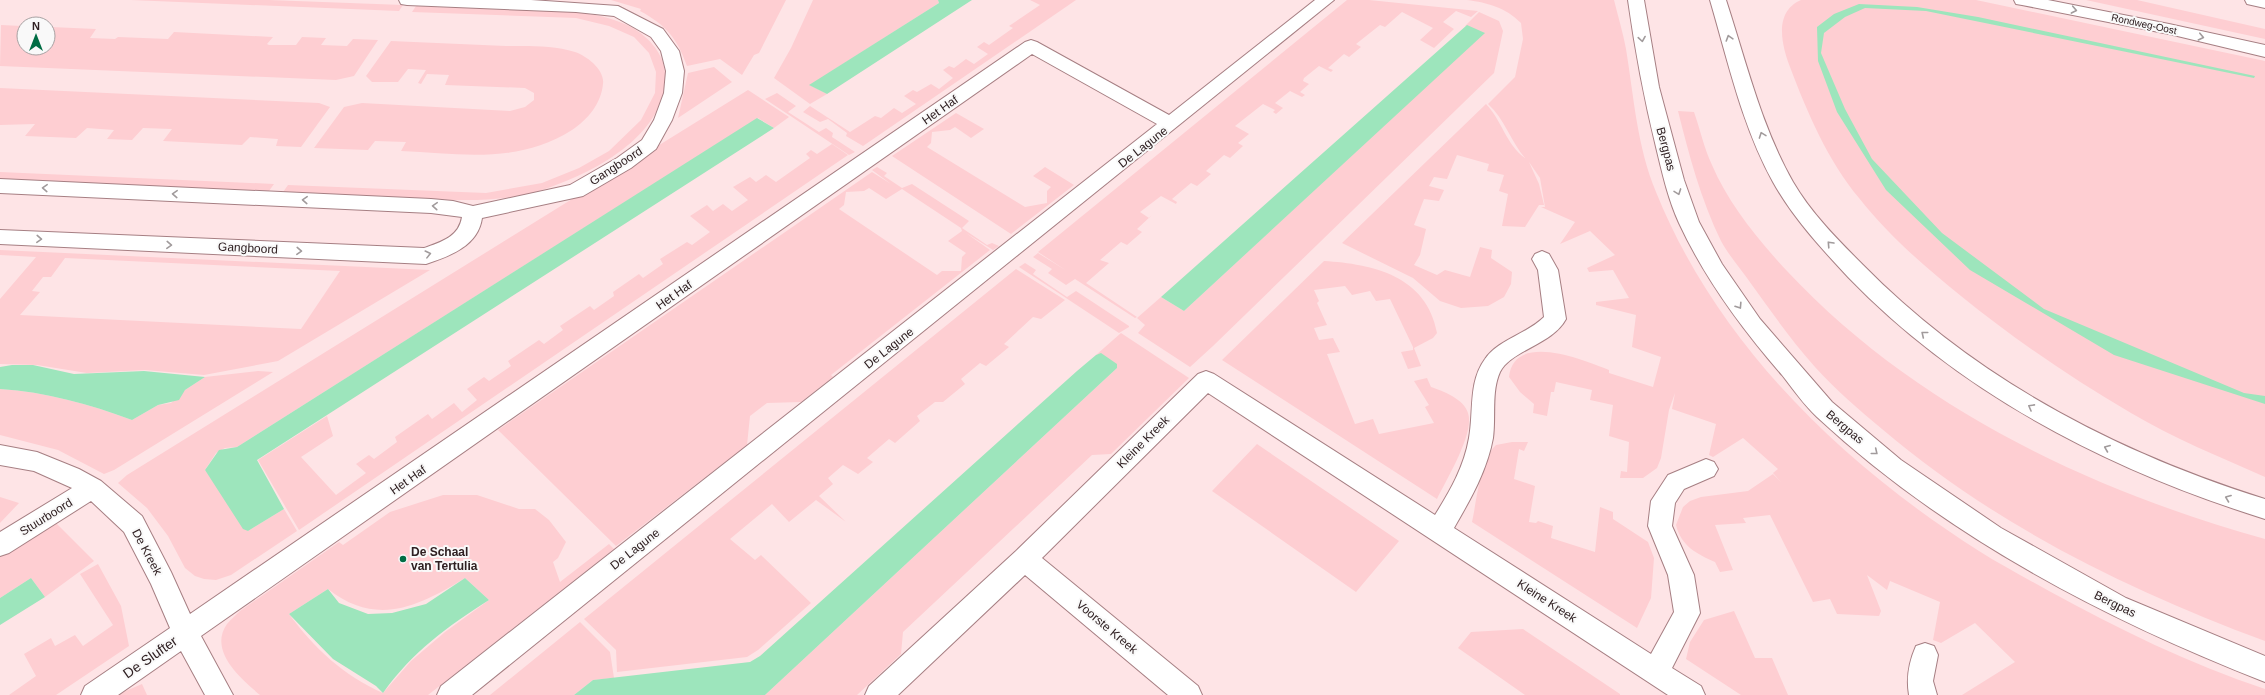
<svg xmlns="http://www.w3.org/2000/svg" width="2265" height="695" font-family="Arial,sans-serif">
  <rect width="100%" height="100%" fill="#fee4e6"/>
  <path fill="#feced2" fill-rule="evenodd" d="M 131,0 L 269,0 L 403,5 L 399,11 Z
    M 611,0 L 786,0 L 759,53 L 754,55 L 742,75 L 720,59 L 687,66 C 677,38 666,25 640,11 L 641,9 Z
    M 813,0 L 938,0 L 939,3 L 810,85 L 827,94 L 810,104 L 774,78 L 791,48 Z
    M 1030,0 L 1076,0 L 863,146 L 846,136 L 847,133 L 828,119 L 820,122 L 803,112 L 810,106 L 850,132 L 875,116 L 881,118 L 894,108 L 902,113 L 916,104 L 904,96 L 913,90 L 917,92 L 931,84 L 939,89 L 953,78 L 943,70 L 949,66 L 954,68 L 966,59 L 974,64 L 988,54 L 977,47 L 984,42 L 989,45 L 1013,28 L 1009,26 L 1040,5 Z
    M 1347,0 L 1369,0 L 1478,11 L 1471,17 L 1456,11 L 1443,22 L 1454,29 L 1434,48 L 1420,40 L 1433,28 L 1402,12 L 1385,27 L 1380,25 L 1356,44 L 1361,47 L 1349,57 L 1344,54 L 1328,68 L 1333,70 L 1331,72 L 1319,66 L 1304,78 L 1303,81 L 1309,84 L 1300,92 L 1305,95 L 1302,97 L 1290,91 L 1275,103 L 1283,108 L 1276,114 L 1273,112 L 1275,110 L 1263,104 L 1235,126 L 1249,134 L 1238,143 L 1243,146 L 1230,158 L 1224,155 L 1206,171 L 1211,174 L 1197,186 L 1191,183 L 1172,199 L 1177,202 L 1176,204 L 1161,196 L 1140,212 L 1149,218 L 1152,215 L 1137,229 L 1142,232 L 1127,245 L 1121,242 L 1100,260 L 1109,263 L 1086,283 L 1137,317 L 1135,318 L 1075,279 L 1066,285 L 1048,273 L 1052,269 L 1033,257 L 1038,253 L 1067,271 L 1038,252 Z
    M 1467,0 L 1614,0 C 1618,16 1623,33 1626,49 C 1634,98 1637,146 1656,192 C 1718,345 1842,464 1979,551 C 2001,565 2026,578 2049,591 C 2118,629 2190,664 2265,689 L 2265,695 L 1962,695 L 2015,662 L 1975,623 L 1941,643 L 1933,640 L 1940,602 L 1890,581 L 1887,590 L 1867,575 L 1881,611 L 1879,616 L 1837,614 L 1830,599 L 1813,602 L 1770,515 L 1743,518 L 1746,523 L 1715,525 L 1733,570 L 1720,572 L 1715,562 C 1697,554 1681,546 1676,525 L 1683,507 L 1690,501 L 1701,497 L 1748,491 L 1773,474 L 1781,482 L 1773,473 L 1778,469 L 1743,438 L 1713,457 L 1709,455 L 1716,424 L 1672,409 L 1675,393 L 1669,410 L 1661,458 L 1657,468 L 1643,478 L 1620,478 L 1621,471 L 1627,472 L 1629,442 L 1609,436 L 1613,405 L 1590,400 L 1592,390 L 1556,382 L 1554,392 L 1551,392 L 1547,416 L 1533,413 L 1534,404 L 1520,392 L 1509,377 C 1514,331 1584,360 1609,370 L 1609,373 L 1653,387 L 1661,357 L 1632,347 L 1636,315 L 1596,305 L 1596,302 L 1629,298 L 1613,270 L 1589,272 L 1587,268 L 1615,255 L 1590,231 L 1560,244 L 1575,222 L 1541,207 L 1545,207 L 1540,178 L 1529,162 L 1539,184 L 1544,205 L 1539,205 L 1525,227 L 1502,226 L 1508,194 L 1499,191 L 1504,175 L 1487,171 L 1489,164 L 1457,155 L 1447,179 L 1434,177 L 1429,186 L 1444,190 L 1439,201 L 1424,199 L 1414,225 L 1426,229 L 1420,255 L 1414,265 L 1437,275 L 1445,270 L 1470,277 L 1480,247 L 1492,250 L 1491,258 L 1512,272 L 1511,284 L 1504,297 L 1488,306 L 1461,308 L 1440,301 L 1413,278 L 1342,243 L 1486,104 C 1501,119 1507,146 1525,158 C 1511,142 1504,118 1488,104 L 1515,77 L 1523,39 L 1521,23 C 1505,7 1488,3 1467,0 Z
    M 1801,0 L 1976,0 L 2265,61 L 2265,477 C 2220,457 2173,438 2131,413 C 2071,378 2014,339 1961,296 C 1924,266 1888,235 1859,198 C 1828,161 1807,112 1790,67 C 1782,46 1773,12 1801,0 Z
    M 2086,0 L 2137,0 L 2265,29 L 2265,39 Z
    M 416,6 C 452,8 488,9 524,10 C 558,12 596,10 627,25 C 646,34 664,52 665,74 C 667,136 593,173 542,190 C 498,204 452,200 406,198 C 365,196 324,194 283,192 L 288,185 L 486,193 L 542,183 L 579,168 L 609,151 L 641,120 L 655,93 L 656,72 L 649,53 L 634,37 L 609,26 L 576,18 L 412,12 Z
    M 1479,12 L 1499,21 L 1503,31 L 1494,73 L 1213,346 L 1190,367 L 1138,333 L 1145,325 L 1137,318 L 1161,297 L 1184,311 L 1484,33 L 1465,26 Z
    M 1,25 L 22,26 L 18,32 L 24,33 L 24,48 L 48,48 L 48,30 L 51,27 L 96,29 L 90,38 L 115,39 L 118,37 L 168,39 L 174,32 L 273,37 L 267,44 L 269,45 L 296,45 L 302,37 L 326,38 L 321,45 L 347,46 L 353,39 L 378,40 L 354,76 L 336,80 L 0,66 Z
    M 391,41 C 429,43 467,44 506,46 C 529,46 553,45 575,52 C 587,56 605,70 603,84 C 601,104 588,119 572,130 C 518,164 462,154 401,151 L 406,142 L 375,141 L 368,150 L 314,148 L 344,107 L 362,103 L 510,111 L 525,107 L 534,100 L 534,93 L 525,88 L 445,85 L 449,75 L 427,74 L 421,84 L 418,83 L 426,70 L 408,69 L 398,82 L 372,82 L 366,76 Z
    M 714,67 L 732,82 L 678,118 L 688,73 Z
    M 0,88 L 319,103 L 330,107 L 301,147 L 276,146 L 278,139 L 250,137 L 242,145 L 163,141 L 172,129 L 143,128 L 132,140 L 107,139 L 114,130 L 87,128 L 76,138 L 25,136 L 35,124 L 0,125 Z
    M 748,90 L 789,117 L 774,128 L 758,118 L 237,447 L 225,448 L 216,453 L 205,470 L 248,531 L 284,509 L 297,531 L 231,575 L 216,580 L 204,579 L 195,576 L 185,568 L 168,536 L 147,508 L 118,483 L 127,475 Z
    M 777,93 L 796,106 L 788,112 L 819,132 L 826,128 L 833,133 L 832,137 L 855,152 L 849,155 L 765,99 Z
    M 1678,111 L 1694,112 C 1700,129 1704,148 1712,165 C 1728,203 1759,241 1787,271 C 1913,406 2089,490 2265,539 L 2265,641 C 2127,590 1995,525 1882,429 C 1859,410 1836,390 1815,367 C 1792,341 1772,313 1752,285 C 1742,270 1729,256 1721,241 C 1701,200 1689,155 1678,111 Z
    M 956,113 L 984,129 L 971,138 L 955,127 L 950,130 L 932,132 L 931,143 L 927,147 L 1025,207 L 1047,203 L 1047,191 L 1051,187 L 1033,176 L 1045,167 L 1074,185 L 1011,234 L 892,156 Z
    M 832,144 L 848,155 L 299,530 L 258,460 L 327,416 L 333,436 L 301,457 L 336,495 L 366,473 L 356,464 L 369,455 L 374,459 L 397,442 L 395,437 L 428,414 L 432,419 L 454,403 L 462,412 L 477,400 L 467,389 L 484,377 L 489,381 L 511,366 L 508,361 L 539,340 L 544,344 L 563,330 L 560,326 L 590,306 L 594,310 L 614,296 L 613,292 L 639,274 L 643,278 L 663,264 L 660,259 L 687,242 L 692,245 L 710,232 L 690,216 L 707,205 L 713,211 L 723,204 L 732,211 L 748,200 L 733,187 L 750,177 L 756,182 L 766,175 L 776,182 L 810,158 L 806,154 L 811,150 L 817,154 Z
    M 877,167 L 887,173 L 884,176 L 902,188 L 912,184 L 969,221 L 962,228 L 987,245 L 992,243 L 999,246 L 993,250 L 966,233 L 990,250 L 831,375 L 833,377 L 801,402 L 767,403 L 750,416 L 747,445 L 616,546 L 498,430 L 872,172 L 891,184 L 872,170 ZM 869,188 L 886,199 L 902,189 L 961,228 L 962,231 L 948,241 L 966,253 L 962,257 L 961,271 L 942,271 L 937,275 L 839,209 L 844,205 L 846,192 L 864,191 Z
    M 0,172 L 274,184 L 269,191 L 0,179 Z
    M 0,250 L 430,270 L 278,361 L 204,375 L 145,370 L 87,373 L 37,365 L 0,364 L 0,299 L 36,257 L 0,255 ZM 65,258 L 340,271 L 301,329 L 20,315 L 40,292 L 32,291 L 43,277 L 51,277 Z
    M 1324,261 C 1373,264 1427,276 1437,333 L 1433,338 L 1414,348 L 1421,366 L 1408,369 L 1401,352 L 1413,350 L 1413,347 L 1390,299 L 1376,301 L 1370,291 L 1352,295 L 1345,286 L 1314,290 L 1319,301 L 1317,303 L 1327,325 L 1314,328 L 1319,340 L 1333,338 L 1340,352 L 1327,354 L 1355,424 L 1373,419 L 1379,434 L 1434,423 L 1425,407 L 1429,405 L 1414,381 L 1427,378 L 1431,387 C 1443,391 1464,399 1468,413 C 1475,433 1446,480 1437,499 L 1222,360 Z
    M 1025,263 L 1036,270 L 1033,274 L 1067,297 L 1076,291 L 1129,326 L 1129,327 L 1119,333 L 1019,267 Z
    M 1016,269 L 1065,300 L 1041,319 L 1033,317 L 1004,344 L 1009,347 L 986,366 L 980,363 L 961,379 L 965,384 L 943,402 L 935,402 L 917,416 L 920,421 L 895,443 L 889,439 L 867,458 L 873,462 L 858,474 L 843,465 L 828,478 L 833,484 L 819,496 L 846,522 L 816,500 L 789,522 L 772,504 L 730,539 L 755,560 L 761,555 L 811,603 L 758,650 L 747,657 L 617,672 L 616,650 L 584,619 Z
    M 1121,333 L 1189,378 L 1111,454 L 1092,455 L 903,632 L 901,654 L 857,695 L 765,695 L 1117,368 L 1102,354 L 1096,355 Z
    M 258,371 L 273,372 L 114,470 L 104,474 L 58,450 L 0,435 L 0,389 C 46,392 89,404 132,420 L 158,405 L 171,403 L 185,390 L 205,377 Z
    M 1512,442 L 1528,442 L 1524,451 L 1519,449 L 1514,479 L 1535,486 L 1529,522 L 1536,523 L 1538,521 L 1553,526 L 1551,538 L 1595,552 L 1600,507 L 1613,512 L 1613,519 L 1648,542 L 1654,558 L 1651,598 L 1637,628 L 1472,522 C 1477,500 1480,460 1496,445 Z
    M 1257,444 L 1399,541 L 1356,592 L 1212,491 Z
    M 443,495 L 477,495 L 519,509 L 535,509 L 549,520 L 566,542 L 558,558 L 553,562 L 560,582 L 609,544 L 614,549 L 428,695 L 260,695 C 241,679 208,651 227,624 C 231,619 236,615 240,611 L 339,542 L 343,545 L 390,512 ZM 465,578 L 489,600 L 445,632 L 411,661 L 383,693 C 344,676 314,648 289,614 L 328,589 C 376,627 418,607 465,578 Z
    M 0,497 L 19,503 L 0,523 Z
    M 53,520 L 94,561 L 45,597 L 31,578 L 0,598 L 0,552 Z
    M 98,564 L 121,606 L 129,646 L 56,695 L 9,695 L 36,676 L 24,654 L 51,638 L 55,646 L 75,635 L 83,646 L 113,625 L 80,574 Z
    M 1734,611 L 1755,658 L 1772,658 L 1788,695 L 1741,695 L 1686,659 L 1690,642 L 1704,620 Z
    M 580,622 L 610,652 L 614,678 L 593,680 L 574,695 L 490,695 Z
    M 1523,629 L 1620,694 L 1620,695 L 1525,695 L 1458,648 L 1471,632 Z
    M 142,684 L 147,695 L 118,695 L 121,693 Z"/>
  <path fill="#9de5bc" d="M 938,0 L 972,0 L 827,94 L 809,85 L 939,3 Z
    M 1859,4 L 1917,7 L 1978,17 L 2255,76 L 2254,78 L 1926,11 L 1865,8 L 1845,17 L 1824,33 L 1821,53 L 1845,109 L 1872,159 L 1942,233 L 2044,309 L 2244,393 L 2265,396 L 2265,404 L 2114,355 L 1970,270 L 1886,190 L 1837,112 L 1818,61 L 1817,27 L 1834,14 Z
    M 1467,25 L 1485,33 L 1184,311 L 1161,297 Z
    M 757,118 L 774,128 L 257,460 L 284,509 L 248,531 L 243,529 L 205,470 L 219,450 L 237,447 Z
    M 1101,353 L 1117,364 L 1117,368 L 765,695 L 574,695 L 593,680 L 750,662 L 760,656 L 1077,371 L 1096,355 Z
    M 12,365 L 33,365 L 74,374 L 144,371 L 205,377 L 185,390 L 179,400 L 158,405 L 132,420 C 89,404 46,392 0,389 L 0,367 Z
    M 31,578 L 45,597 L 0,625 L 0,598 Z
    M 465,578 L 489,600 C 447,627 413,651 383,693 L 376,686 L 333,659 L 289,614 L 328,589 L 339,603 L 368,614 L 392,613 L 426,604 Z"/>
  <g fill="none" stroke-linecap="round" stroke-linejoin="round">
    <g stroke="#a67f83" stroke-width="2">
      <path id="minor" d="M 399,0 L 531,0 L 618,6 L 663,29 L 679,51 L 684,71 L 682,93 L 672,120 L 656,149 L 631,168 L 583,196 L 482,218 C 478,246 450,256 426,264 L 0,244 L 0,230 L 424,248 C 441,242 459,237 462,217 L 431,213 L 0,193 L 0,179 L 431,199 L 453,201 L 473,206 L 570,185 L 617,158 L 642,140 L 654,120 L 664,93 L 666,71 L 661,51 L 651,37 L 614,16 L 576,12 L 407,5 L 401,4 Z
        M 1315,0 L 1334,0 L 472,695 L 437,695 L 441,686 L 1157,124 L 1032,54 L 201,636 L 233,695 L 205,695 L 181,651 L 118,695 L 81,695 L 85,686 L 170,628 L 151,584 L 124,532 L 91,501 L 9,553 L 0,556 L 0,532 L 72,488 L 34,471 L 0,465 L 0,445 L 37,452 L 79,469 L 101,481 L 142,516 L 171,572 L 190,614 L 1025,42 L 1031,40 L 1037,42 L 1169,115 Z
        M 1542,251 L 1549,254 L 1558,270 L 1566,319 C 1552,345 1511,350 1500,372 C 1491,392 1496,417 1493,438 C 1487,471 1470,500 1454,528 L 1651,654 L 1674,612 L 1668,575 L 1648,526 L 1651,501 L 1668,475 L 1706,459 L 1714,462 L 1718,469 L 1714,476 L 1684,489 L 1675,503 L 1672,526 L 1694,575 L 1700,613 L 1672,668 L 1701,686 L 1705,695 L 1668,695 L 1208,393 L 1042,558 L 1198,686 L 1202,695 L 1168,695 L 1025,575 L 898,695 L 865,695 L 869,686 L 1016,551 L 1198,374 L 1206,371 L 1214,374 L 1435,515 C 1450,491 1464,467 1469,438 C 1474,412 1468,382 1485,359 C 1499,339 1527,334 1544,317 L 1538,270 L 1532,259 L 1535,254 Z
        M 1925,643 L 1934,646 L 1938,655 L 1933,681 L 1937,695 L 1909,695 C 1906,678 1909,662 1916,646 Z"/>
    </g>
    <g stroke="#a67f83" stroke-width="2">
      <path id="major" d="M 1628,0 L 1644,0 L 1659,87 L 1684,180 L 1699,222 L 1722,264 L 1760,319 L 1832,402 L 1901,460 L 2001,528 L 2126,598 L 2265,656 L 2265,682 C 2104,619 1945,536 1817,417 C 1804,405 1793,389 1782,375 C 1742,329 1705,279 1679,223 C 1668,199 1662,172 1656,147 C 1644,98 1635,50 1628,0 Z
        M 1710,0 L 1726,0 C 1746,61 1761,126 1793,182 C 1811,213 1838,240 1863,265 C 1974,378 2115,452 2265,499 L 2265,519 C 2109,470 1962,395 1848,277 C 1821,248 1793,218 1773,182 C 1742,126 1728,61 1710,0 Z
        M 2014,0 L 2048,0 L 2169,24 L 2265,45 L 2265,57 L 2169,34 L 2022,5 L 2016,4 Z
        M 2245,0 L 2265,0 L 2265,8 L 2247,4 Z"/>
    </g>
    <use href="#minor" fill="#fff" fill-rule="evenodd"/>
    <use href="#major" fill="#fff" fill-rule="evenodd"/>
  </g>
  <defs><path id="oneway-chevron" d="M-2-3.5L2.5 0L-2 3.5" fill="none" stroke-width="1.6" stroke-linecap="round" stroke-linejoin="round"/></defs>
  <g stroke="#a19b9c">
    <use href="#oneway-chevron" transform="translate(2074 10) rotate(11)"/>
    <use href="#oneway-chevron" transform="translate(2201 37) rotate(13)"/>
    <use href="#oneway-chevron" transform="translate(1729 38) rotate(-107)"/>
    <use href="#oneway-chevron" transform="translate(1642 39) rotate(81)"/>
    <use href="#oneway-chevron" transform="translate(1762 135) rotate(-110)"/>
    <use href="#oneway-chevron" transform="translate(45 188) rotate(-177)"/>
    <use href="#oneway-chevron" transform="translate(1678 192) rotate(70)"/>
    <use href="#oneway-chevron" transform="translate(175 194) rotate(-177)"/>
    <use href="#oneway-chevron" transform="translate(305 200) rotate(-177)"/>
    <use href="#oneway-chevron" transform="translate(435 206) rotate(-176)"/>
    <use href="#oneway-chevron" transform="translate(39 239) rotate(3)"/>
    <use href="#oneway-chevron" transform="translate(1830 244) rotate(-133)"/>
    <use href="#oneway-chevron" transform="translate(169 245) rotate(3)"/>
    <use href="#oneway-chevron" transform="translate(299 251) rotate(3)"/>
    <use href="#oneway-chevron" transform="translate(428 254) rotate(-14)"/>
    <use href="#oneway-chevron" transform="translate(1739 306) rotate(57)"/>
    <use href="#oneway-chevron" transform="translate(1924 334) rotate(-141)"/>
    <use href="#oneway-chevron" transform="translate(2031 407) rotate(-151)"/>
    <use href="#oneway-chevron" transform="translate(2107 448) rotate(-158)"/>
    <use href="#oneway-chevron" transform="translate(1875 452) rotate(39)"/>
    <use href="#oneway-chevron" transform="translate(2228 498) rotate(-159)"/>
  </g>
  <circle fill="#006d44" stroke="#f9f9f9" stroke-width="1.5" cx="403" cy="559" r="4"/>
  <g text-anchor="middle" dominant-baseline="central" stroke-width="4" stroke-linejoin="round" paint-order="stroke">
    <g font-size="10" fill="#2f2022" stroke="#f9f9f9">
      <text transform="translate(2144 24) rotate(12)">Rondweg-Oost</text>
    </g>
    <g font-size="12" fill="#2f2022" stroke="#f9f9f9">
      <text transform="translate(940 110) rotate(-35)">Het Haf</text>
      <text transform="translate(1143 147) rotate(-38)">De Lagune</text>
      <text transform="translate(1666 149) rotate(75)">Bergpas</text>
      <text transform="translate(616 166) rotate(-33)">Gangboord</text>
      <text transform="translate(248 248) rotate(3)">Gangboord</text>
      <text transform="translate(674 295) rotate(-35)">Het Haf</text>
      <text transform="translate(889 348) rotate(-38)">De Lagune</text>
      <text transform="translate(1845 427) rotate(40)">Bergpas</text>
      <text transform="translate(1143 442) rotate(-45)">Kleine Kreek</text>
      <text transform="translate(408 480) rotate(-35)">Het Haf</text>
      <text transform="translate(46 517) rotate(-32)">Stuurboord</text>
      <text transform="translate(635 549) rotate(-38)">De Lagune</text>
      <text transform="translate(147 552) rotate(62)">De Kreek</text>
      <text transform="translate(1547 601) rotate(33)">Kleine Kreek</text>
      <text transform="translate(2115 604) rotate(26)">Bergpas</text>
      <text transform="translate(1107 627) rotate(40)">Voorste Kreek</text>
    </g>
    <g font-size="12" font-weight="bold" fill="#2f2022" stroke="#f9f9f9" text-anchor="start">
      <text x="411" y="552">De Schaal<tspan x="411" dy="14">van Tertulia</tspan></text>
    </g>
    <g font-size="14" fill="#2f2022" stroke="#f9f9f9">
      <text transform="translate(150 657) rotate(-35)">De Slufter</text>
    </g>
  </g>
  <g transform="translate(36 36)"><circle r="19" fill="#f9f9f9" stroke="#a8a2a3"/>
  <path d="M0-3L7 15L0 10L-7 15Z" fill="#006d44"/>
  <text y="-6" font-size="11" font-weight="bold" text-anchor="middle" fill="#2f2022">N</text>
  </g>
</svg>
